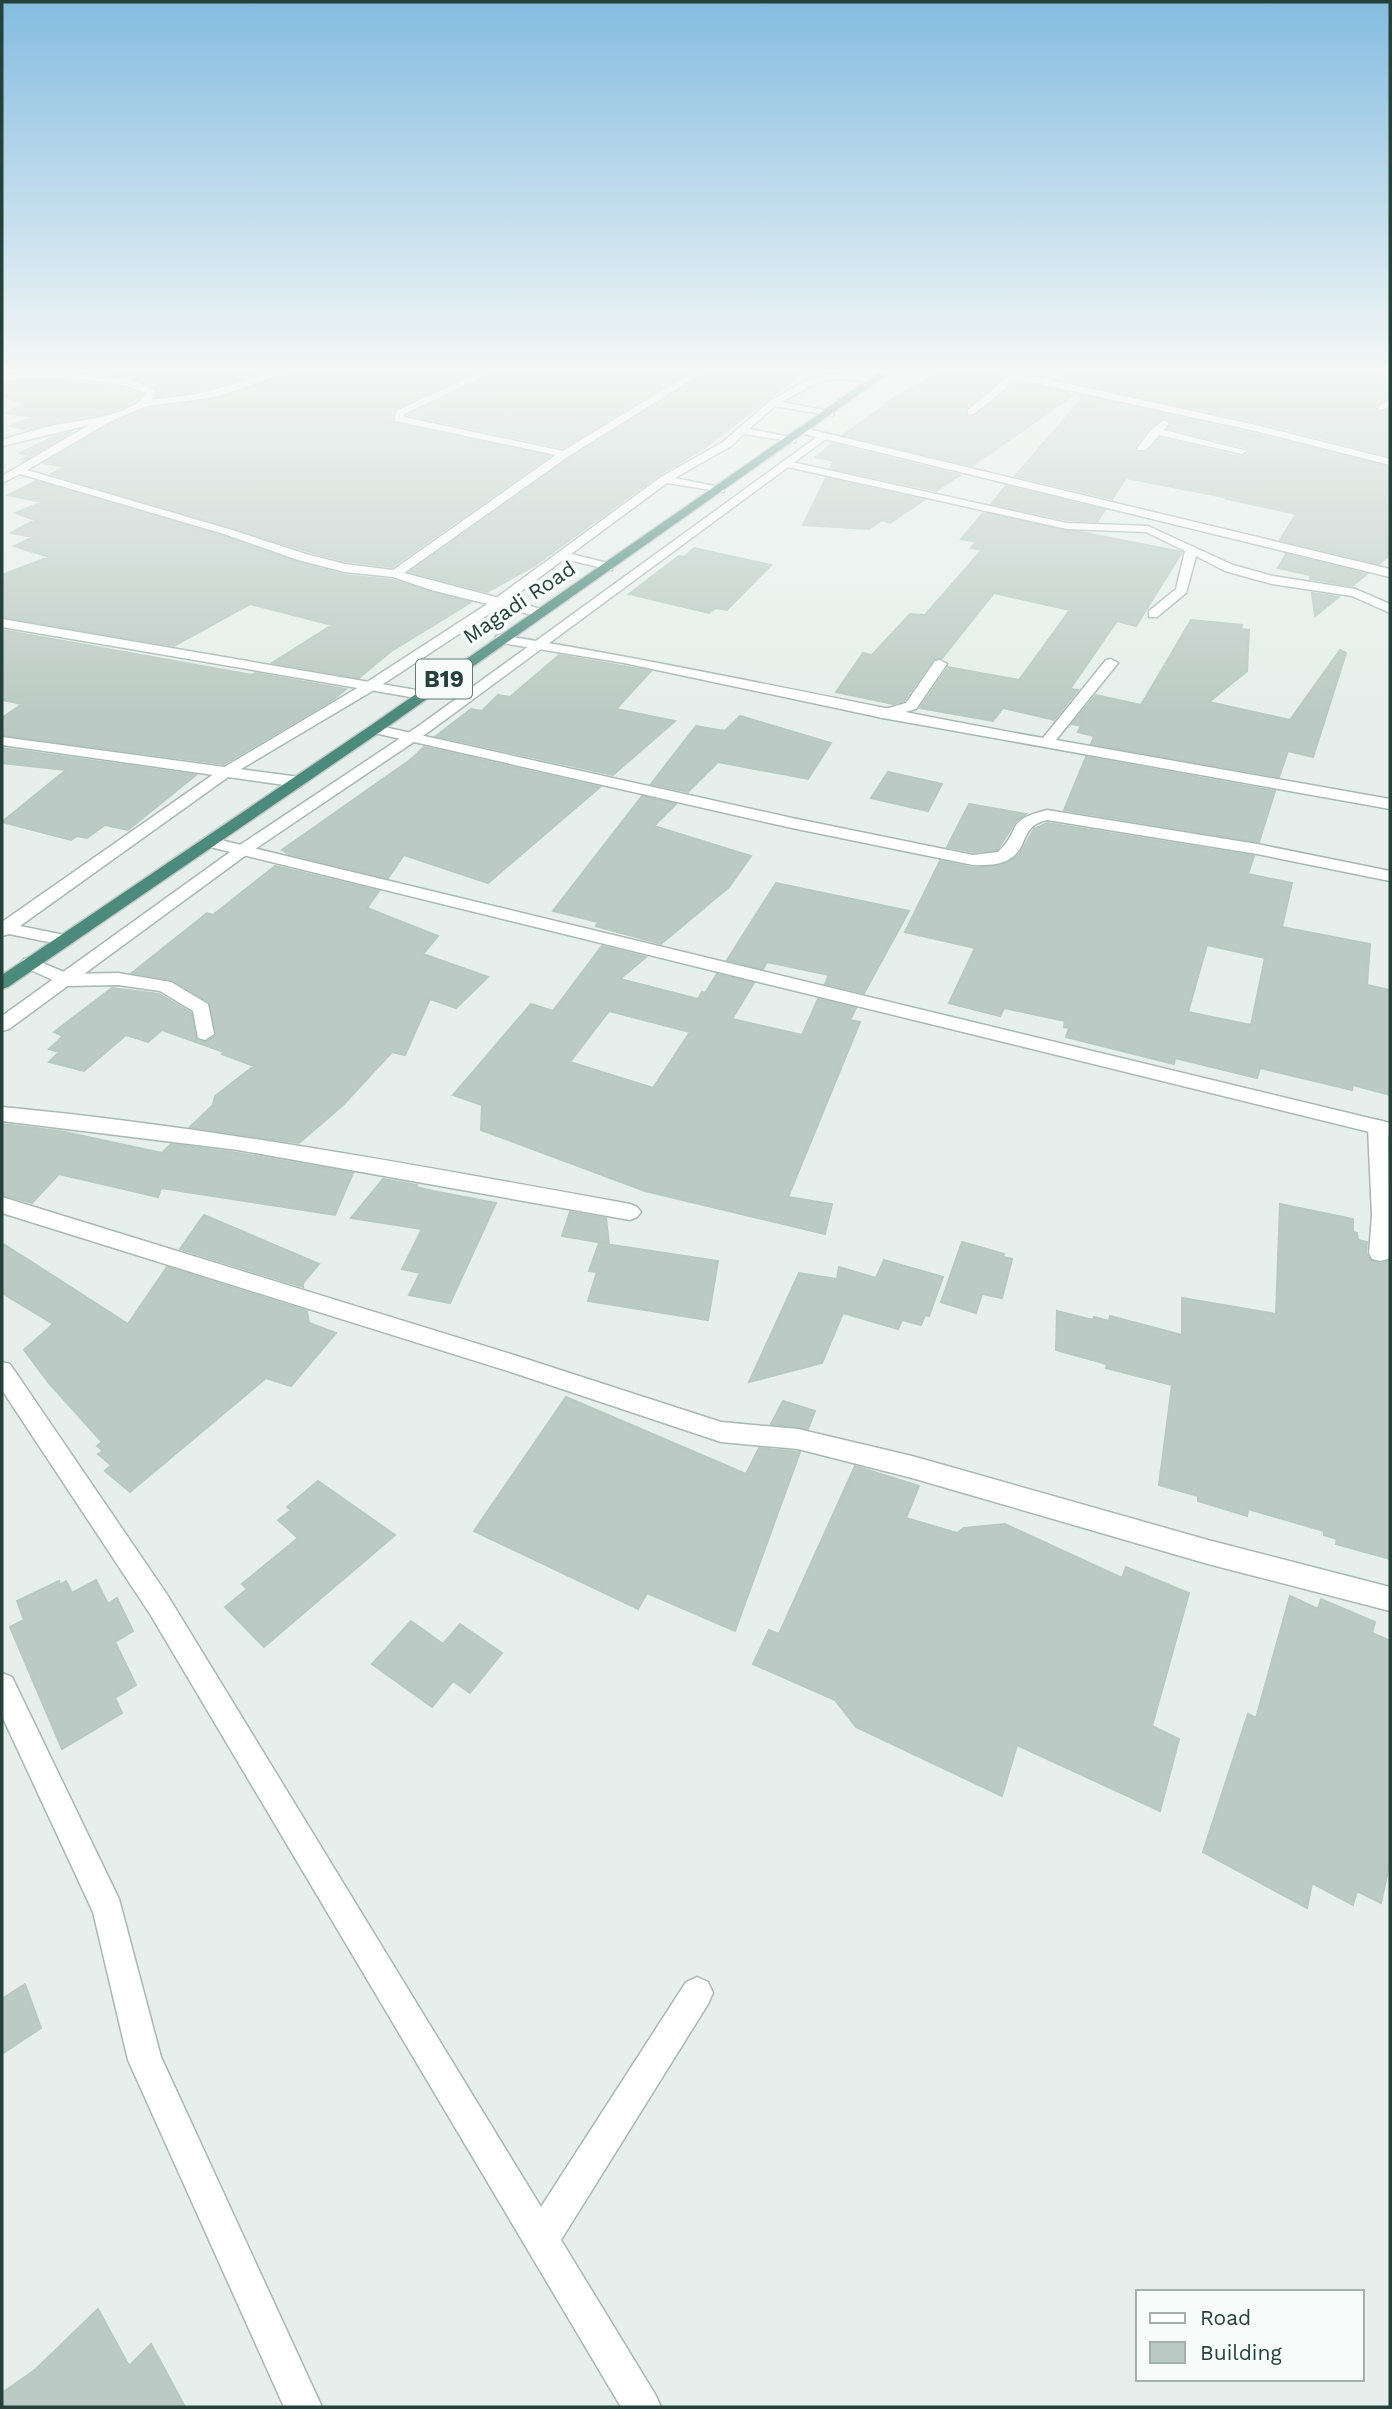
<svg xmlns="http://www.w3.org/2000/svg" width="1392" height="2409" font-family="'Work Sans',sans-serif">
  <rect width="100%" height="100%" fill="#e6efeb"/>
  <path fill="#bbcac4" stroke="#b8c9c2" stroke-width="2" fill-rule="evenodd" d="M 107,373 L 261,373 L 196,391 L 157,397 L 159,391 L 147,383 Z
    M 288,373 L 471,373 L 395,409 L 393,423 L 550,456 L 392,567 L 345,561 L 307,551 L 51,474 L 65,467 L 44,463 L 114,422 L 148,409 L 216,399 Z
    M 494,373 L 685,373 L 563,448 L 408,415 Z
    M 705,373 L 802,373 L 703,449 L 659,475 L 534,566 L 487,592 L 410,572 L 570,458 Z
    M 939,373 L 996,373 L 1003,378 L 966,408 L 968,417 L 976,416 L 1018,382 L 1075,394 L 972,466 L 843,435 L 889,403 L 885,403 Z
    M 1067,373 L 1390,373 L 1390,397 L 1376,406 L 1377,412 L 1390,410 L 1390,456 L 1257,422 L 1066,381 L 1063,377 Z
    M 56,381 L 111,386 L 141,394 L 128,405 L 104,414 L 27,430 L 10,426 L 32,417 L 6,413 L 26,404 L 2,396 L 2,382 Z
    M 1079,395 L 1254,434 L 1390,467 L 1390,555 L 1379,564 L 1280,540 L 1296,514 L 1227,499 L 1229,498 L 1126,478 L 1112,499 L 1015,476 L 1082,399 ZM 1164,417 L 1172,422 L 1168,428 L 1248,448 L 1250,452 L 1241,457 L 1160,438 L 1148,452 L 1136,451 L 1135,446 L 1150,427 Z
    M 72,432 L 25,460 L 22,459 L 30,455 L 20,453 L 55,436 Z
    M 832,444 L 960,475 L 936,491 L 830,468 L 834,461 L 816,457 Z
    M 826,478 L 924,500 L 890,523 L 882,520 L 869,529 L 803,525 Z
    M 36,481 L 223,536 L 297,562 L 345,575 L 392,580 L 471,602 L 390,652 L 359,678 L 272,663 L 332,625 L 250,604 L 174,646 L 2,617 L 2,575 L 49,557 L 14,546 L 33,537 L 11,533 L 35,520 L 15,513 L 42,502 L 8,495 Z
    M 1006,486 L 1105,510 L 1097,522 L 1067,520 L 991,504 Z
    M 983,513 L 1182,552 L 1136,626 L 1117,621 L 1070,689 L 1078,690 L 1054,720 L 1003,708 L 993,721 L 920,708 L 948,667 L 1019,680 L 1070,610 L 994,593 L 942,658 L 933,660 L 904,701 L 893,704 L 836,692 L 863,653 L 872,655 L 910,614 L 925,615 L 982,550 L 971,548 L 976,542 L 961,539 Z
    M 694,548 L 771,565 L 727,610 L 716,608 L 709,613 L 629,594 L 679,556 L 684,557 Z
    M 1286,554 L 1367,574 L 1352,586 L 1310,579 L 1310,575 L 1278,568 Z
    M 1312,593 L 1339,597 L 1315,616 Z
    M 1191,620 L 1242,625 L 1241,629 L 1249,630 L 1247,671 L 1209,702 L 1290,720 L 1340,650 L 1346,653 L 1313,757 L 1288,751 L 1279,777 L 1091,744 L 1094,736 L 1078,732 L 1081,726 L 1072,724 L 1096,695 L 1141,705 Z
    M 2,630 L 252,675 L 255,673 L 346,689 L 334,699 L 224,764 L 2,735 L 2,718 L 22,704 L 2,700 Z
    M 559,655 L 651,671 L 616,709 L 675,721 L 613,775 L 436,736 L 471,709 L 482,711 L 498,695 L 510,697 Z
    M 740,716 L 831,743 L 808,779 L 718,762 L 688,792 L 651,784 L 696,726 L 725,731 Z
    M 424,747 L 600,787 L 488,883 L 404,855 L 388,878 L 289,854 L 282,850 L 410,760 Z
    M 2,748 L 196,775 L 128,830 L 105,825 L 87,838 L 77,836 L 71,840 L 2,822 L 66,770 L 2,763 Z
    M 1086,757 L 1275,791 L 1259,842 L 1064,810 Z
    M 888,772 L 942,784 L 928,811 L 871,798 Z
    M 642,796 L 676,804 L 654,826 L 751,856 L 729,887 L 661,944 L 596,926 L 598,922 L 553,911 Z
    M 969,804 L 1026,814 L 1017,820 L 997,850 L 973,852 L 947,847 Z
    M 1047,823 L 1254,856 L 1248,874 L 1292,883 L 1282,927 L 1370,944 L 1367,985 L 1390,990 L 1390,1095 L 1353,1085 L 1352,1090 L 1260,1068 L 1257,1078 L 1175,1058 L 1174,1064 L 1066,1037 L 1069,1028 L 1064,1027 L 1065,1021 L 1004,1008 L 1000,1016 L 949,1003 L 975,948 L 905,932 L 940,861 L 973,868 L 1003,865 L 1019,855 L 1034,829 ZM 1207,945 L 1265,958 L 1251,1025 L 1188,1012 Z
    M 275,866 L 379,891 L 367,908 L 438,936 L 423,954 L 488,977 L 456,1008 L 430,999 L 405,1055 L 392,1052 L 343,1105 L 299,1143 L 190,1127 L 213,1105 L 215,1096 L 254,1066 L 222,1054 L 224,1052 L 162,1030 L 148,1042 L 126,1035 L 84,1071 L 49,1062 L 59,1052 L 49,1049 L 63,1036 L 54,1032 L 112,988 L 159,994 L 191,1013 L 197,1041 L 206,1042 L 215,1036 L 209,1002 L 172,980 L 132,973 L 207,913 L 213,915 Z
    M 776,883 L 909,911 L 864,993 L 825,984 L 829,975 L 767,962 L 763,969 L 727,960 Z
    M 602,946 L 646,957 L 620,979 L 698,999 L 702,992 L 705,993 L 717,974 L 754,983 L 732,1019 L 802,1035 L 818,999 L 856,1008 L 850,1020 L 860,1022 L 788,1197 L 832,1204 L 825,1234 L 645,1191 L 481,1130 L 482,1105 L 453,1095 L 531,1004 L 553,1011 ZM 609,1011 L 690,1032 L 653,1088 L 570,1062 Z
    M 2,1124 L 60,1131 L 162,1153 L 171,1144 L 238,1153 L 353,1173 L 335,1215 L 161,1188 L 158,1197 L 59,1174 L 32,1203 L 2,1195 Z
    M 383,1179 L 417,1185 L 416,1187 L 433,1191 L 496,1203 L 450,1303 L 409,1295 L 420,1273 L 402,1269 L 422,1229 L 351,1218 Z
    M 1280,1204 L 1353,1219 L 1353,1232 L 1357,1233 L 1358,1240 L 1367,1242 L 1366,1253 L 1370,1260 L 1381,1264 L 1390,1260 L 1390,1559 L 1336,1544 L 1337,1539 L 1324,1535 L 1324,1531 L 1248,1509 L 1247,1516 L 1198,1501 L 1198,1496 L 1159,1485 L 1172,1385 L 1106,1368 L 1107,1364 L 1056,1350 L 1057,1311 L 1093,1320 L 1094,1317 L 1109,1321 L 1110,1316 L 1182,1335 L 1182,1298 L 1276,1314 Z
    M 570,1212 L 606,1218 L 609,1244 L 562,1236 Z
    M 204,1215 L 319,1264 L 303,1283 L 303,1287 L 180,1249 Z
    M 962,1242 L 1004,1254 L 1003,1257 L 1012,1259 L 1002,1298 L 982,1294 L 976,1313 L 941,1302 Z
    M 2,1243 L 128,1324 L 167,1267 L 307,1311 L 309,1323 L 336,1333 L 291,1386 L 266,1378 L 130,1492 L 105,1471 L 111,1465 L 98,1454 L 103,1451 L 97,1446 L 102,1442 L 49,1383 L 24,1350 L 53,1324 L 2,1293 Z
    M 599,1243 L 718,1261 L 708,1320 L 588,1301 L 597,1272 L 589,1271 Z
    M 884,1260 L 943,1277 L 929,1316 L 925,1315 L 921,1325 L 902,1320 L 898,1329 L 843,1313 L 822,1363 L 749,1382 L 799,1273 L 837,1279 L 839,1267 L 876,1278 Z
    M 566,1397 L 746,1474 L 759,1448 L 800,1452 L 735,1631 L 647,1593 L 638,1609 L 474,1531 Z
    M 783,1401 L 815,1411 L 808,1429 L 771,1424 Z
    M 855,1466 L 919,1486 L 906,1518 L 957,1533 L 964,1528 L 1005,1524 L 1122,1578 L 1126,1567 L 1189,1593 L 1152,1726 L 1179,1739 L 1160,1811 L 1017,1745 L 1002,1796 L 856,1727 L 835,1700 L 753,1664 L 769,1630 L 779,1634 Z
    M 318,1481 L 395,1535 L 264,1647 L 225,1607 L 247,1589 L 242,1584 L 298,1538 L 278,1520 L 291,1510 L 287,1507 Z
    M 96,1580 L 108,1604 L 117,1598 L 133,1631 L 115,1642 L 136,1685 L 115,1698 L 122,1713 L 62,1749 L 10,1627 L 24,1620 L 17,1601 L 59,1581 L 60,1585 L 66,1581 L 72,1593 Z
    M 1290,1596 L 1318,1609 L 1321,1599 L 1375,1622 L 1372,1633 L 1390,1641 L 1390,1862 L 1381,1903 L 1357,1891 L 1353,1905 L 1312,1883 L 1307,1908 L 1203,1852 L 1248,1714 L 1256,1718 Z
    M 411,1621 L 443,1644 L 460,1624 L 502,1653 L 470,1693 L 453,1681 L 432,1707 L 372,1664 Z
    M 25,1984 L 41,2028 L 2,2054 L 2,1999 Z
    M 98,2309 L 129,2366 L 151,2344 L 185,2407 L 2,2407 L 2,2393 L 36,2369 Z"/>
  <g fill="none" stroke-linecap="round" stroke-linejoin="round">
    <g stroke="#a8b8b2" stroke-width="3">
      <path id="service" d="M 850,373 L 880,380 L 875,383 C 826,375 824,378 782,402 L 833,412 L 833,416 L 775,406 L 749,429 L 795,438 L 795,442 L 744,434 L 731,446 L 675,478 L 724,488 L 724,492 L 667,483 L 571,554 L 612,564 L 612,570 L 564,559 L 500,607 L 374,690 L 231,775 L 20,926 L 69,936 L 72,940 L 69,944 L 63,945 L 9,934 L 2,936 L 2,922 L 221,769 L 364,684 L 492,601 L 661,477 L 723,442 L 770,401 L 816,375 Z
        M 1052,373 L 1064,373 L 1047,384 L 1041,384 L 1041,380 Z
        M 821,434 L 830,436 L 430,731 L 249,853 L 9,1029 L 2,1031 L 2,1016 L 237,847 L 420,725 Z
        M 940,660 L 947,664 L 916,709 L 883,718 L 878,717 L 878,711 L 906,703 L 935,661 Z
        M 2,1107 C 213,1127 421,1166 630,1204 L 637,1207 L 641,1212 L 637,1217 L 630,1220 L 238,1150 L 2,1121 Z
        M 1378,1120 L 1385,1122 L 1388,1127 L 1390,1254 L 1388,1259 L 1380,1261 L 1372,1259 L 1369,1253 L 1372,1216 L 1368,1127 L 1371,1122 Z"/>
    </g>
    <g stroke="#a8b8b2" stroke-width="3">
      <path id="minor" d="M 57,373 C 87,375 131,373 156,392 L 152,400 L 197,394 L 272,373 L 286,373 L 215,397 L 147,406 L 113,420 L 27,470 L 232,530 L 306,554 L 345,564 L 393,570 L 556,455 L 395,421 L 396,411 L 478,373 L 491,373 L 404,414 L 404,417 L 563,451 L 691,373 L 702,373 L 569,456 L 404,573 L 545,610 L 547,613 L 541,617 L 431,590 L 393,577 L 345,572 L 298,560 L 224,534 L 20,474 L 2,483 L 2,476 L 89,425 L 2,446 L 2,440 C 19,435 37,429 55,425 C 80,420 132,417 146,393 C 102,375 48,378 2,380 L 2,374 Z
        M 1000,373 L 1019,373 L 1256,425 L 1390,459 L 1390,465 L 1255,431 L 1017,379 L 974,414 L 968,414 L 968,410 L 1008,377 Z
        M 1390,400 L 1390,407 L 1379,410 L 1379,406 Z
        M 1164,420 L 1169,423 L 1164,430 L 1247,451 L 1242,454 L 1159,435 L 1146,450 L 1138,450 L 1137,448 L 1152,429 Z
        M 804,428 L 1390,569 L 1390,577 L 800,433 L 800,429 Z
        M 787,461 L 1067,523 L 1148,526 L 1233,565 L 1273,576 L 1355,589 L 1390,604 L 1390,613 L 1352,596 L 1272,584 L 1225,571 L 1196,556 L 1186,593 L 1157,617 L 1149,617 L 1149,611 L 1176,589 L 1185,551 L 1146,532 L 1067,529 L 783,466 L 783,462 Z
        M 2,619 L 422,691 L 429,695 L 422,699 L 2,627 Z
        M 501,635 C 682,664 862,706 1043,738 L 1106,660 L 1111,659 L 1118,663 L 1056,740 L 1390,799 L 1390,809 L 883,718 L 624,663 L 496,642 L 496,636 Z
        M 375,725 L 792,818 L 973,855 L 998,852 C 1023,829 1003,821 1047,810 L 1257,844 L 1390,871 L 1390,881 L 1257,854 L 1047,820 C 1020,826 1029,846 1011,858 C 1000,866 985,865 973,865 L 792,828 L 370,732 L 370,726 Z
        M 2,737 L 299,777 L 307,782 L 299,787 L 2,745 Z
        M 208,837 L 1390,1123 L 1390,1137 L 202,845 L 200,842 Z
        M 30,958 L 69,974 L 118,973 L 171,982 L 208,1004 L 214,1034 L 205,1040 L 198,1038 L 193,1011 L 160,991 L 118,985 L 66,986 L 24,967 L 21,963 L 24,959 Z
        M 2,1197 L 514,1355 L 721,1422 L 798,1429 L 912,1456 L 1208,1540 L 1390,1587 L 1390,1611 L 1208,1564 L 912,1478 L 798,1449 L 721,1442 L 514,1373 L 2,1213 Z
        M 2,1362 L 10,1364 L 168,1596 L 541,2207 L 686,1982 L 697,1977 L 708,1982 L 713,1993 L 708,2004 L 561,2240 L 655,2394 L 661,2407 L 621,2407 L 150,1614 L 2,1390 Z
        M 2,1673 L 12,1677 L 119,1899 L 161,2057 L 322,2407 L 284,2407 L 128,2060 L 93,1912 L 2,1716 Z"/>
    </g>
    <g stroke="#c2cac8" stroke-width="3">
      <path id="trunk" d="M 878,373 L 889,373 L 380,732 L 8,987 L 2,989 L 2,975 L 370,726 Z"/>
    </g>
    <use href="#service" fill="#fff" fill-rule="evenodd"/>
    <use href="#minor" fill="#fff" fill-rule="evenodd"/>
    <use href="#trunk" fill="#4c8a7c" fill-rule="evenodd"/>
  </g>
  <linearGradient id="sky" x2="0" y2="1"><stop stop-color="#84bce0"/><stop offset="0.52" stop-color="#f4f8f6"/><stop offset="1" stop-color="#f4f8f6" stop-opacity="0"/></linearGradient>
  <rect width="1392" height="711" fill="url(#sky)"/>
  <g text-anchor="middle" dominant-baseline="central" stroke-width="7" stroke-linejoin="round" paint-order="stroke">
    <g font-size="21" fill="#24423a" stroke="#f7fbf9">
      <text transform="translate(519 602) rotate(-34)">Magadi Road</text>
    </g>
    <rect fill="#f7fbf9" stroke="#637a73" stroke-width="2" x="416" y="659.5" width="56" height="39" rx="5"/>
    <g font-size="23" font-weight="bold" fill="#24423a">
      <text x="444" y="679">B19</text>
    </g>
  </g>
  <rect width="1392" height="2409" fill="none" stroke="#24423a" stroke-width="7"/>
  <rect x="1136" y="2290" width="228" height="91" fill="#f7fbf9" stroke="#a3b1ad" stroke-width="2"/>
  <rect x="1150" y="2313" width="35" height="10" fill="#ffffff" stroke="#a3b1ad" stroke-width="2"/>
  <text x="1200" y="2325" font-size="21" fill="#24423a">Road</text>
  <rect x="1150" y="2342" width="35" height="21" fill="#bbcac4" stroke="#a3b1ad" stroke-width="2"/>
  <text x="1200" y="2360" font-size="21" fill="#24423a">Building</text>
</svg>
